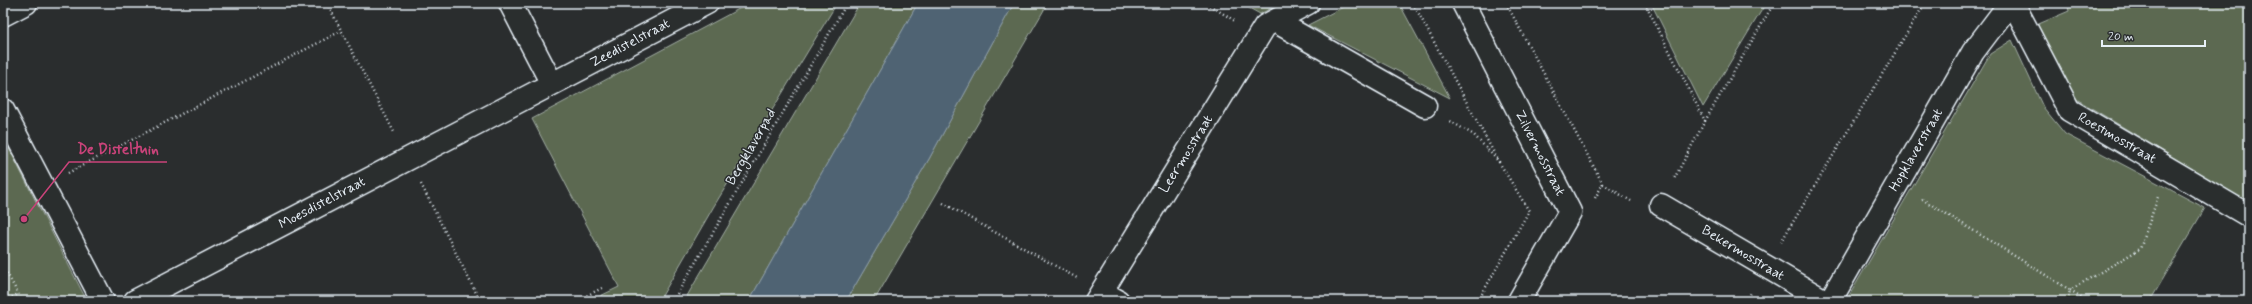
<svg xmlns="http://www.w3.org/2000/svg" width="2252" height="304" font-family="Mynerve,sans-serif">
  <rect width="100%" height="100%" fill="#2a2d2e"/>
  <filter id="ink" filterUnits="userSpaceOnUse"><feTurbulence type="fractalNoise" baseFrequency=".025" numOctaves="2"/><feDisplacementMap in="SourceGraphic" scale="8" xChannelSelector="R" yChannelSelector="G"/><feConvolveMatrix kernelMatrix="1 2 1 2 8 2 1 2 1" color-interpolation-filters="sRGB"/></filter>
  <g filter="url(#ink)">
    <path fill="#5b6951" stroke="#a2ada4" d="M 750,3 L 837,3 L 714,206 L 659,301 L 590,301 L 619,287 L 532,119 Z
      M 860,3 L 918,3 L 749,301 L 684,301 Z
      M 1014,3 L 1048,3 L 874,301 L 846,301 L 929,159 Z
      M 1240,3 L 1281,3 L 1260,14 Z
      M 1351,3 L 1399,3 L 1450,98 L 1308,25 Z
      M 1651,3 L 1766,3 L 1703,107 Z
      M 2067,3 L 2249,3 L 2249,203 L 2068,94 L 2034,26 L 2069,11 Z
      M 2012,40 L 2043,107 L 2065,134 L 2205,208 L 2150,301 L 1846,301 L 1990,54 Z
      M 3,137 L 87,301 L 3,301 Z"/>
    <path fill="#4f6473" stroke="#8c9ca8" d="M 918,3 L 1014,3 L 929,159 L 846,301 L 749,301 Z"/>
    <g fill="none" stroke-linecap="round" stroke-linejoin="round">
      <g stroke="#e8f1f8" stroke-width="25">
        <path id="minor" d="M 1463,3 L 1570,212 L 1519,301
          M 2013,3 L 2069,110 L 2249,216
          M 3,15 L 26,3
          M 1275,21 L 1425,106
          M 552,84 L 707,3
          M 3,110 L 103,301
          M 1661,205 L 1825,301
          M 1102,292 L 1118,301
          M 135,301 L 552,84 L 510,3
          M 1096,301 L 1265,26 L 1308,3
          M 1830,301 L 1973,52 L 2010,3"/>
      </g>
      <path stroke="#e8f1f8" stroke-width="2.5" stroke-dasharray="1 3" stroke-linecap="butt" d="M 327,3 L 395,134
        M 1206,3 L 1235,21
        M 1413,3 L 1499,162 L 1474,135 L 1450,121
        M 1506,3 L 1603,184
        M 1645,3 L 1705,121 L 1674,179
        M 1705,121 L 1774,3
        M 68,173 L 341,31
        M 421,184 L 480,301
        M 1595,198 L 1603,184 L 1631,201
        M 1922,199 L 2070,290 L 2068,301
        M 943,203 L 1077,278
        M 1781,242 L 1925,3
        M 3,266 L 22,301
        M 5,301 L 18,294
        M 576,301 L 604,287
        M 673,301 L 847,3
        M 1478,301 L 1529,211 L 1499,162
        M 1746,301 L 1752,291
        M 2088,301 L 2070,290 L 2140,249 L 2158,197"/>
      <use href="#minor" stroke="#2a2d2e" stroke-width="22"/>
    </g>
  </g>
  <g text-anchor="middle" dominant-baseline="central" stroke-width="3" stroke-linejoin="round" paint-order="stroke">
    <g font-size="14" fill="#e8f1f8" stroke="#2a2d2e">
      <text transform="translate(630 43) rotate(-28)">Zeedistelstraat</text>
      <text transform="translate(2117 138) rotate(30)">Roestmosstraat</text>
      <text transform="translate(751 147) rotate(-60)">Bergklaverpad</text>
      <text transform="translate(1916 150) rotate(-60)">Hopklaverstraat</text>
      <text transform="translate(1540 153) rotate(63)">Zilvermosstraat</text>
      <text transform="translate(1186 154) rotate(-58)">Leermosstraat</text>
      <text transform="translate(322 203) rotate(-28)">Moesdistelstraat</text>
      <text transform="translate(1743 253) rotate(31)">Bekermosstraat</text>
    </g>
  </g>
  <path fill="none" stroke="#ca437a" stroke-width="1.5" d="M24 219L69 162H167"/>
  <circle fill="#ca437a" stroke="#2a2d2e" stroke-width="1.5" cx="24" cy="219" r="4"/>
  <g font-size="15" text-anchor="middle" font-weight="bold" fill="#ca437a" stroke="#2a2d2e" stroke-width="3" stroke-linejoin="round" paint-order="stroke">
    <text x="118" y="154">De Disteltuin</text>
  </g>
  <rect width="2252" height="304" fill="none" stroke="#2a2d2e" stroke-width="16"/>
  <rect x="8" y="8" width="2236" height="288" fill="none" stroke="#e8f1f8" stroke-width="1.5" filter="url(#ink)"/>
  <path d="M2102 40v6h103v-6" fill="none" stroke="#e8f1f8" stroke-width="2"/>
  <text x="2108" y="40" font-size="12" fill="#e8f1f8" stroke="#2a2d2e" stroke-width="3" paint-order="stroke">20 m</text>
</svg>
